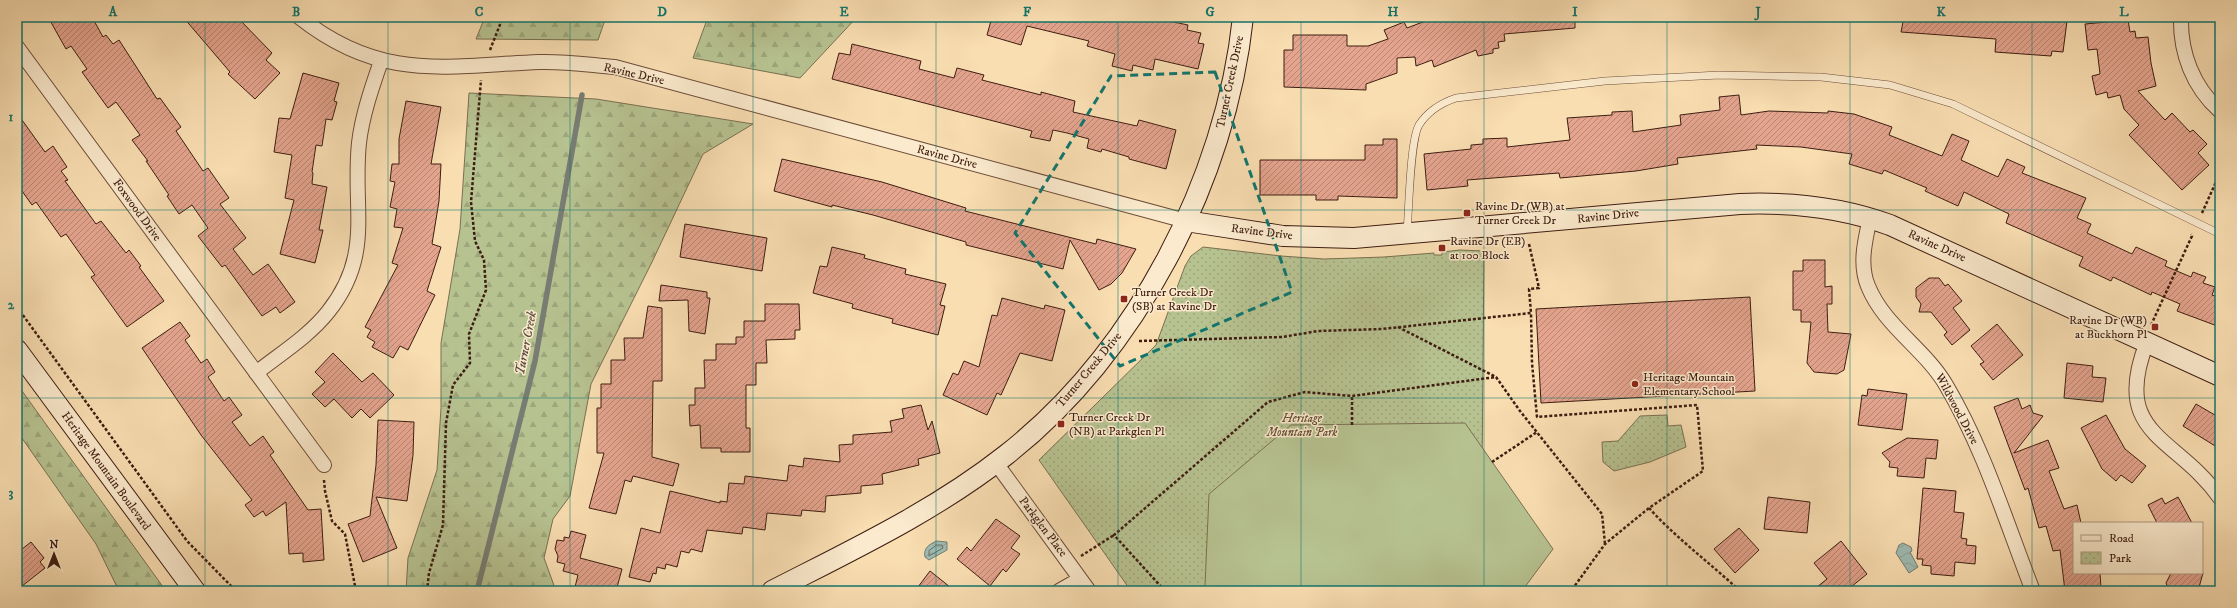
<svg xmlns="http://www.w3.org/2000/svg" width="2237" height="608" font-family="'IM FELL DW Pica',serif">
  <defs>
    <pattern id="forest-firs" width="22" height="20" patternUnits="userSpaceOnUse"><rect width="22" height="20" fill="#b7c291"/><path d="M5 1l3.5 6h-7zM16 11l3.5 6h-7z" fill="#9ea67c"/></pattern>
    <pattern id="park-dots" width="8" height="8" patternUnits="userSpaceOnUse"><rect width="8" height="8" fill="#b7c291"/><path d="M2 2h.1M6 6h.1" fill="none" stroke="#9ea67c" stroke-width="1.8" stroke-linecap="round"/></pattern>
    <pattern id="water-waves" width="16" height="10" patternUnits="userSpaceOnUse"><rect width="16" height="10" fill="#9ebbb2"/><path d="M0 5q4-4 8 0t8 0" fill="none" stroke="#89a098"/></pattern>
    <pattern id="building-hatch" width="6" height="6" patternUnits="userSpaceOnUse"><rect width="6" height="6" fill="#e4a48e"/><path d="M-1 1l2-2M0 6l6-6M5 7l2-2" fill="none" stroke="#ba8573"/></pattern>
  </defs>
  <rect width="100%" height="100%" fill="#f9deb2"/>
  <filter id="stains"><feTurbulence type="fractalNoise" baseFrequency=".005" numOctaves="4"/><feColorMatrix values="0 0 0 0 .2 0 0 0 0 .09 0 0 0 0 .02 0 0 0 .5 -.17"/></filter>
  <radialGradient id="worn" r=".72"><stop offset=".6" stop-color="#630" stop-opacity="0"/><stop offset="1" stop-color="#630" stop-opacity=".3"/></radialGradient>
  <path fill="url(#forest-firs)" stroke="#7a7051" d="M 485,17 L 606,17 L 598,40 L 476,39 Z
    M 708,17 L 857,17 L 800,78 L 693,58 Z
    M 469,93 L 596,99 L 753,124 L 703,154 L 652,262 L 591,384 L 570,496 L 553,519 L 544,558 L 556,591 L 406,591 L 408,558 L 437,470 L 441,408 L 441,343 L 460,229 Z
    M 17,384 L 166,591 L 119,591 L 96,544 L 17,431 Z"/>
  <path fill="url(#park-dots)" stroke="#7a7051" d="M 1203,247 L 1281,256 L 1324,259 L 1384,257 L 1434,253 L 1434,255 L 1442,255 L 1442,252 L 1460,250 L 1484,251 L 1481,591 L 1131,591 L 1039,460 L 1156,345 L 1185,266 L 1191,256 Z
    M 1667,415 L 1668,426 L 1681,425 L 1686,447 L 1650,462 L 1614,471 L 1603,462 L 1602,442 L 1618,441 L 1640,416 Z"/>
  <path fill="#b7c291" stroke="#7a7051" d="M 1465,423 L 1553,549 L 1522,591 L 1209,591 L 1205,586 L 1209,494 L 1291,425 Z"/>
  <path fill="url(#water-waves)" stroke="#787c72" d="M 936,541 L 947,542 L 947,550 L 929,560 L 925,557 C 923,548 929,545 936,541 Z
    M 1903,543 L 1911,547 L 1912,551 L 1910,552 L 1918,567 L 1909,573 L 1896,553 L 1899,545 Z"/>
  <g fill="none" stroke-linecap="round" stroke-linejoin="round">
    <path stroke="#6e6c62" stroke-width="1" d="M 937,545 L 942,545 L 943,548 L 929,556 L 929,551 Z"/>
    <path stroke="#787c72" stroke-width="5.5" d="M 477,591 L 535,361 L 582,95"/>
  </g>
  <path fill="url(#building-hatch)" stroke="#3e1d11" d="M 48,17 L 92,17 L 103,37 L 106,35 L 113,44 L 119,40 L 157,99 L 160,98 L 181,127 L 176,131 L 203,171 L 208,168 L 229,198 L 220,204 L 246,238 L 233,249 L 253,275 L 268,264 L 295,302 L 280,313 L 276,307 L 262,316 L 225,265 L 222,267 L 198,236 L 208,228 L 192,205 L 179,214 L 167,196 L 169,195 L 146,161 L 148,161 L 132,140 L 140,135 L 116,102 L 108,108 L 82,72 L 87,69 L 71,46 L 66,49 Z
    M 183,17 L 237,17 L 272,53 L 266,60 L 280,73 L 255,99 L 228,74 L 230,72 Z
    M 992,17 L 1150,17 L 1188,25 L 1187,30 L 1201,33 L 1198,43 L 1204,44 L 1198,69 L 1155,59 L 1153,70 L 1133,65 L 1132,71 L 1112,66 L 1115,54 L 1087,46 L 1089,41 L 1027,26 L 1021,45 L 987,35 Z
    M 1436,17 L 1575,17 L 1575,28 L 1504,34 L 1505,41 L 1498,42 L 1499,48 L 1493,49 L 1493,53 L 1478,56 L 1476,50 L 1434,67 L 1432,60 L 1416,66 L 1415,57 L 1397,58 L 1397,73 L 1366,84 L 1366,90 L 1284,87 L 1284,50 L 1293,50 L 1293,35 L 1347,35 L 1347,46 L 1368,46 L 1388,39 L 1384,30 L 1404,22 L 1407,28 Z
    M 1904,17 L 2048,17 L 2048,19 L 2067,21 L 2063,52 L 2052,51 L 2051,56 L 1995,52 L 1996,39 L 1901,32 Z
    M 2128,20 L 2130,32 L 2135,31 L 2136,38 L 2148,37 L 2151,63 L 2156,86 L 2138,91 L 2165,120 L 2172,113 L 2190,132 L 2193,130 L 2207,144 L 2198,153 L 2209,165 L 2182,190 L 2129,135 L 2139,125 L 2124,109 L 2120,95 L 2108,98 L 2107,92 L 2096,95 L 2092,76 L 2100,74 L 2097,49 L 2088,50 L 2085,24 Z
    M 852,44 L 921,61 L 919,69 L 954,78 L 957,68 L 984,75 L 982,80 L 1041,95 L 1041,92 L 1075,101 L 1073,112 L 1137,126 L 1139,120 L 1176,130 L 1166,169 L 1129,159 L 1129,157 L 1102,149 L 1101,152 L 1087,148 L 1089,139 L 1067,133 L 1053,130 L 1050,141 L 1030,137 L 1032,131 L 832,79 L 839,53 L 850,55 Z
    M 303,73 L 339,83 L 334,101 L 337,102 L 332,120 L 326,119 L 322,146 L 316,145 L 312,172 L 313,173 L 312,184 L 327,187 L 319,230 L 323,230 L 315,263 L 280,254 L 294,200 L 285,198 L 292,155 L 274,152 L 279,118 L 290,119 Z
    M 1739,95 L 1741,115 L 1769,111 L 1828,113 L 1828,111 L 1854,114 L 1892,127 L 1889,135 L 1942,156 L 1952,134 L 1969,141 L 1961,160 L 1998,177 L 2007,159 L 2025,167 L 2022,173 L 2086,198 L 2077,218 L 2091,224 L 2087,233 L 2132,254 L 2136,247 L 2167,261 L 2165,266 L 2191,277 L 2193,272 L 2206,277 L 2203,283 L 2215,287 L 2212,295 L 2220,298 L 2220,327 L 2177,311 L 2180,304 L 2152,292 L 2151,295 L 2113,277 L 2111,281 L 2079,266 L 2083,257 L 2006,223 L 2009,214 L 1964,192 L 1958,206 L 1925,191 L 1927,188 L 1884,170 L 1882,174 L 1849,164 L 1852,154 L 1801,147 L 1756,145 L 1757,149 L 1677,158 L 1678,164 L 1636,171 L 1560,178 L 1559,173 L 1467,180 L 1468,186 L 1427,190 L 1424,154 L 1471,149 L 1471,145 L 1483,144 L 1483,139 L 1507,138 L 1507,147 L 1570,140 L 1567,118 L 1612,115 L 1612,112 L 1632,111 L 1633,132 L 1681,125 L 1680,115 L 1720,110 L 1719,97 Z
    M 406,101 L 441,107 L 431,164 L 441,164 L 439,201 L 432,244 L 441,247 L 427,291 L 435,295 L 408,350 L 400,346 L 393,358 L 372,347 L 375,342 L 367,337 L 371,330 L 365,327 L 398,265 L 392,263 L 403,228 L 394,227 L 397,209 L 390,207 L 395,182 L 390,181 L 392,164 L 399,164 L 399,139 Z
    M 17,113 L 45,152 L 53,146 L 67,167 L 61,171 L 68,180 L 65,181 L 96,224 L 101,221 L 126,253 L 129,250 L 141,266 L 139,267 L 164,301 L 127,327 L 91,277 L 95,275 L 66,234 L 61,237 L 36,202 L 32,205 L 17,184 Z
    M 1383,139 L 1397,139 L 1397,198 L 1338,196 L 1338,200 L 1316,200 L 1316,195 L 1260,195 L 1260,160 L 1365,160 L 1365,145 L 1383,145 Z
    M 782,159 L 882,182 L 966,208 L 965,211 L 1096,244 L 1097,239 L 1136,249 L 1122,273 L 1111,284 L 1099,290 L 1070,240 L 1063,269 L 966,245 L 966,242 L 873,215 L 832,205 L 832,207 L 774,191 Z
    M 685,224 L 767,238 L 762,271 L 680,257 Z
    M 832,247 L 865,255 L 864,258 L 906,269 L 905,274 L 946,284 L 940,305 L 945,306 L 938,335 L 892,323 L 893,319 L 852,308 L 853,304 L 813,293 L 820,266 L 827,267 Z
    M 1803,260 L 1825,260 L 1825,287 L 1832,286 L 1832,304 L 1827,304 L 1828,332 L 1851,334 L 1844,370 L 1837,374 L 1814,372 L 1807,363 L 1811,322 L 1801,322 L 1801,310 L 1793,310 L 1793,271 L 1803,271 Z
    M 1929,278 L 1939,278 L 1945,286 L 1948,284 L 1962,301 L 1953,308 L 1970,330 L 1952,345 L 1944,335 L 1947,332 L 1931,312 L 1919,312 L 1921,304 L 1916,297 L 1916,288 Z
    M 661,285 L 707,292 L 707,298 L 710,298 L 705,334 L 689,331 L 688,300 L 659,301 Z
    M 1750,297 L 1755,391 L 1541,403 L 1536,309 Z
    M 1002,298 L 1044,309 L 1045,305 L 1065,310 L 1052,361 L 1020,353 L 1001,395 L 997,393 L 987,415 L 943,395 L 953,373 L 958,375 L 964,361 L 979,367 L 992,315 L 997,316 Z
    M 765,304 L 799,304 L 800,330 L 795,330 L 795,339 L 766,340 L 767,363 L 756,363 L 756,385 L 746,385 L 746,428 L 750,428 L 750,452 L 721,452 L 721,448 L 701,448 L 700,425 L 690,426 L 689,405 L 695,405 L 695,388 L 705,388 L 704,360 L 716,360 L 716,344 L 736,344 L 736,337 L 744,337 L 744,321 L 765,321 Z
    M 648,306 L 662,308 L 662,381 L 653,381 L 652,457 L 679,464 L 673,486 L 633,476 L 631,482 L 625,480 L 616,514 L 589,508 L 604,453 L 597,453 L 597,408 L 601,408 L 601,384 L 611,384 L 611,360 L 625,360 L 624,338 L 643,338 Z
    M 180,322 L 190,336 L 185,340 L 201,363 L 207,359 L 215,372 L 208,377 L 224,401 L 229,397 L 242,415 L 232,422 L 250,446 L 263,436 L 274,452 L 270,455 L 308,510 L 321,509 L 324,560 L 303,562 L 303,553 L 289,554 L 286,502 L 266,516 L 263,511 L 254,517 L 245,505 L 252,500 L 201,435 L 142,348 Z
    M 1997,324 L 2023,355 L 1993,380 L 1980,364 L 1984,362 L 1971,346 Z
    M 333,353 L 362,382 L 373,373 L 394,395 L 370,418 L 361,409 L 352,418 L 334,399 L 325,407 L 312,394 L 325,382 L 315,372 Z
    M 2067,363 L 2093,366 L 2092,377 L 2106,378 L 2103,402 L 2064,398 Z
    M 1868,389 L 1907,394 L 1902,430 L 1858,425 L 1862,395 L 1867,396 Z
    M 2018,398 L 2022,409 L 2030,405 L 2033,413 L 2043,416 L 2014,453 L 2048,440 L 2059,468 L 2049,471 L 2064,509 L 2077,505 L 2081,523 L 2074,523 L 2074,573 L 2100,573 L 2101,588 L 2092,591 L 2065,591 L 2060,550 L 2053,551 L 2046,526 L 2039,528 L 2028,488 L 2025,490 L 1994,407 Z
    M 2196,404 L 2220,418 L 2220,449 L 2183,426 Z
    M 921,405 L 928,430 L 932,421 L 940,453 L 918,459 L 919,465 L 882,474 L 883,484 L 861,486 L 861,493 L 826,496 L 825,512 L 802,510 L 801,516 L 767,513 L 765,530 L 743,527 L 742,534 L 707,530 L 702,552 L 691,549 L 689,553 L 681,551 L 677,567 L 666,564 L 665,569 L 657,567 L 656,574 L 653,573 L 650,582 L 629,577 L 641,528 L 660,533 L 670,491 L 720,503 L 720,501 L 727,502 L 729,483 L 744,484 L 745,476 L 787,481 L 789,465 L 803,467 L 804,458 L 840,462 L 839,445 L 853,444 L 853,435 L 892,432 L 890,421 L 904,418 L 902,409 Z
    M 2106,415 L 2125,449 L 2146,466 L 2132,483 L 2121,475 L 2116,481 L 2102,469 L 2081,428 Z
    M 378,420 L 414,422 L 413,455 L 407,501 L 376,497 L 397,548 L 363,562 L 348,524 L 370,516 L 376,465 Z
    M 1907,438 L 1938,440 L 1936,459 L 1926,458 L 1924,478 L 1897,476 L 1898,468 L 1889,467 L 1890,462 L 1882,453 Z
    M 1923,488 L 1956,491 L 1954,512 L 1964,513 L 1961,538 L 1967,539 L 1966,545 L 1976,546 L 1975,564 L 1955,562 L 1954,576 L 1931,574 L 1931,566 L 1922,565 L 1923,559 L 1917,559 Z
    M 1768,497 L 1810,502 L 1807,533 L 1764,529 Z
    M 2178,497 L 2192,523 L 2157,523 L 2148,505 L 2162,498 L 2165,504 Z
    M 996,519 L 1020,536 L 1011,548 L 1020,554 L 1006,572 L 1003,569 L 990,586 L 957,559 L 967,547 L 971,551 Z
    M 1739,528 L 1759,550 L 1735,573 L 1714,549 Z
    M 571,531 L 586,535 L 580,558 L 622,569 L 616,591 L 574,591 L 578,575 L 563,571 L 565,564 L 557,562 L 558,556 L 555,549 L 557,540 L 564,541 L 564,537 L 569,538 Z
    M 1841,541 L 1867,574 L 1846,591 L 1812,591 L 1827,579 L 1814,563 Z
    M 31,542 L 44,558 L 40,562 L 45,568 L 17,590 L 17,553 Z
    M 930,571 L 955,591 L 915,591 Z
    M 2171,573 L 2203,573 L 2198,591 L 2169,590 L 2166,583 Z"/>
  <g fill="none" stroke-linecap="round" stroke-linejoin="round">
    <g stroke="#6d4d39" stroke-width="8">
      <path id="lane" d="M 1407,232 C 1409,210 1410,140 1419,125 C 1428,111 1441,103 1456,98 L 1605,81 L 1719,75 L 1821,77 L 1890,85 L 1953,104 L 2220,234"/>
    </g>
    <g stroke="#6d4d39" stroke-width="16">
      <path id="street" d="M 299,17 C 381,82 444,66 539,62 C 564,61 590,65 615,67 L 1186,221
        M 2181,17 C 2180,53 2193,87 2220,111
        M 17,47 L 324,465
        M 1870,218 C 1865,241 1859,264 1868,286 C 1884,326 1925,349 1946,385 C 1984,449 2006,522 2033,591
        M 2147,342 C 2110,436 2177,436 2220,498
        M 256,373 C 280,354 309,336 328,312 C 374,254 352,209 359,143 C 362,116 372,87 381,61
        M 996,463 L 1089,591
        M 1059,591 L 1080,579"/>
    </g>
    <g stroke="#3e1d11" stroke-width="22">
      <path id="secondary" d="M 1186,221 L 1283,236 L 1354,238 L 1740,204 C 1792,202 1841,207 1890,225 L 2220,376
        M 17,350 L 195,591
        M 772,591 C 852,550 935,511 1006,455 C 1136,353 1226,180 1243,17"/>
    </g>
    <path stroke="#3e1d11" stroke-width="2.5" stroke-dasharray="3 2" stroke-linecap="butt" d="M 490,50 L 503,17
      M 2202,213 L 2220,173
      M 1529,244 L 1539,288 L 1529,289 L 1531,313
      M 17,307 L 187,541 L 236,591
      M 2151,325 L 2192,236 L 2191,234
      M 1398,327 L 1496,377 L 1520,411 L 1602,514 L 1605,544
      M 1139,341 L 1282,337 L 1318,331 L 1382,329 L 1531,313 L 1532,363 L 1537,417 L 1697,405 L 1703,471 L 1649,508 L 1605,544 L 1571,591
      M 1352,425 L 1352,396
      M 1492,462 L 1537,432
      M 324,480 L 325,491 L 332,521 L 345,534 L 356,591
      M 1649,508 C 1676,538 1710,563 1740,591
      M 1081,556 L 1114,535
      M 427,591 L 429,573 L 443,525 L 446,423 L 453,385 L 470,363 L 469,334 L 486,290 L 484,260 L 475,241 L 471,202 L 481,80
      M 1165,591 L 1114,535 L 1268,402 L 1305,392 L 1352,396 L 1496,377"/>
    <use href="#lane" stroke="#fbeacd" stroke-width="7"/>
    <use href="#street" stroke="#fbeacd" stroke-width="14"/>
    <use href="#secondary" stroke="#fbeacd" stroke-width="20"/>
  </g>
  <path fill="none" stroke="#0f766e" stroke-width="3" stroke-dasharray="8 5" stroke-linejoin="round" d="M 1215,72 L 1292,292 L 1120,366 L 1015,233 L 1111,76 Z"/>
  <path fill="none" stroke="#0f766e" stroke-width="1" stroke-opacity="0.55" d="M 205,17 L 205,591M 388,17 L 388,591M 570,17 L 570,591M 753,17 L 753,591M 936,17 L 936,591M 1118,17 L 1118,591M 1301,17 L 1301,591M 1484,17 L 1484,591M 1667,17 L 1667,591M 1850,17 L 1850,591M 2032,17 L 2032,591M 17,210 L 2220,210M 17,398 L 2220,398"/>
  <g fill="#8f2418" stroke="#fbeacd" stroke-width="1.5">
    <rect x="1463" y="209" width="8" height="8" rx="2"/>
    <rect x="1438" y="244" width="8" height="8" rx="2"/>
    <rect x="1120" y="295" width="8" height="8" rx="2"/>
    <rect x="2151" y="323" width="8" height="8" rx="2"/>
    <circle cx="1635" cy="384" r="4"/>
    <rect x="1057" y="420" width="8" height="8" rx="2"/>
  </g>
  <g text-anchor="middle" dominant-baseline="central" stroke-width="3" stroke-linejoin="round" paint-order="stroke">
    <g font-size="12" fill="#3e1d11" stroke="#fbeacd">
      <text transform="translate(634 74) rotate(13)">Ravine Drive</text>
      <text transform="translate(1230 82) rotate(-78)">Turner Creek Drive</text>
      <text transform="translate(947 157) rotate(15)">Ravine Drive</text>
      <text transform="translate(137 210) rotate(54)">Foxwood Drive</text>
      <text transform="translate(1608 216) rotate(-6)">Ravine Drive</text>
      <text transform="translate(1262 232) rotate(7)">Ravine Drive</text>
      <text transform="translate(1937 246) rotate(24)">Ravine Drive</text>
      <text transform="translate(1089 370) rotate(-50)">Turner Creek Drive</text>
      <text transform="translate(1957 409) rotate(62)">Wildwood Drive</text>
      <text transform="translate(106 471) rotate(54)">Heritage Mountain Boulevard</text>
      <text transform="translate(1043 527) rotate(53)">Parkglen Place</text>
    </g>
    <g font-size="12" fill="#3e1d11" stroke="#fbeacd" text-anchor="start">
      <text x="1475" y="206">Ravine Dr (WB) at<tspan x="1475" dy="14">Turner Creek Dr</tspan></text>
      <text x="1450" y="241">Ravine Dr (EB)<tspan x="1450" dy="14">at 100 Block</tspan></text>
      <text x="1132" y="292">Turner Creek Dr<tspan x="1132" dy="14">(SB) at Ravine Dr</tspan></text>
      <text x="2147" y="320" text-anchor="end">Ravine Dr (WB)<tspan x="2147" dy="14">at Buckhorn Pl</tspan></text>
      <text x="1643" y="377">Heritage Mountain<tspan x="1643" dy="14">Elementary School</tspan></text>
      <text x="1069" y="417">Turner Creek Dr<tspan x="1069" dy="14">(NB) at Parkglen Pl</tspan></text>
    </g>
    <g font-size="12" font-style="italic" fill="#624f37" stroke="#fbeacd">
      <text x="1302" y="418">Heritage<tspan x="1302" dy="14">Mountain Park</tspan></text>
    </g>
    <g font-size="13" font-style="italic" fill="#5b4c41" stroke="#fbeacd">
      <text transform="translate(526 343) rotate(-79)">Turner Creek</text>
    </g>
  </g>
  <rect width="2237" height="608" fill="none" stroke="#f9deb2" stroke-width="44"/>
  <rect x="2073" y="522" width="130" height="52" fill="#fbeacd" stroke="#af9882"/>
  <rect x="2081" y="535" width="20" height="6" fill="#fbeacd" stroke="#af9882"/>
  <text x="2109" y="542" font-size="12" fill="#3e1d11">Road</text>
  <rect x="2081" y="552" width="20" height="12" fill="url(#park-dots)" stroke="#af9882"/>
  <text x="2109" y="562" font-size="12" fill="#3e1d11">Park</text>
  <g transform="translate(54 554)" stroke="#fbeacd" stroke-width="3" paint-order="stroke">
  <path d="M0-3L7 15L0 10L-7 15Z" fill="#3e1d11"/>
  <text y="-6" font-size="11" font-weight="bold" text-anchor="middle" fill="#3e1d11">N</text>
  </g>
  <rect x="22" y="22" width="2193" height="564" fill="none" stroke="#0f766e" stroke-width="1.5"/>
  <g font-size="13" text-anchor="middle" font-weight="bold" fill="#0f766e">
    <text x="113" y="16">A</text>
    <text x="296" y="16">B</text>
    <text x="479" y="16">C</text>
    <text x="662" y="16">D</text>
    <text x="844" y="16">E</text>
    <text x="1027" y="16">F</text>
    <text x="1210" y="16">G</text>
    <text x="1393" y="16">H</text>
    <text x="1575" y="16">I</text>
    <text x="1758" y="16">J</text>
    <text x="1941" y="16">K</text>
    <text x="2124" y="16">L</text>
    <text x="11" y="121">1</text>
    <text x="11" y="309">2</text>
    <text x="11" y="497">3</text>
  </g>
  <rect width="100%" height="100%" filter="url(#stains)"/>
  <rect width="100%" height="100%" fill="url(#worn)"/>
</svg>
